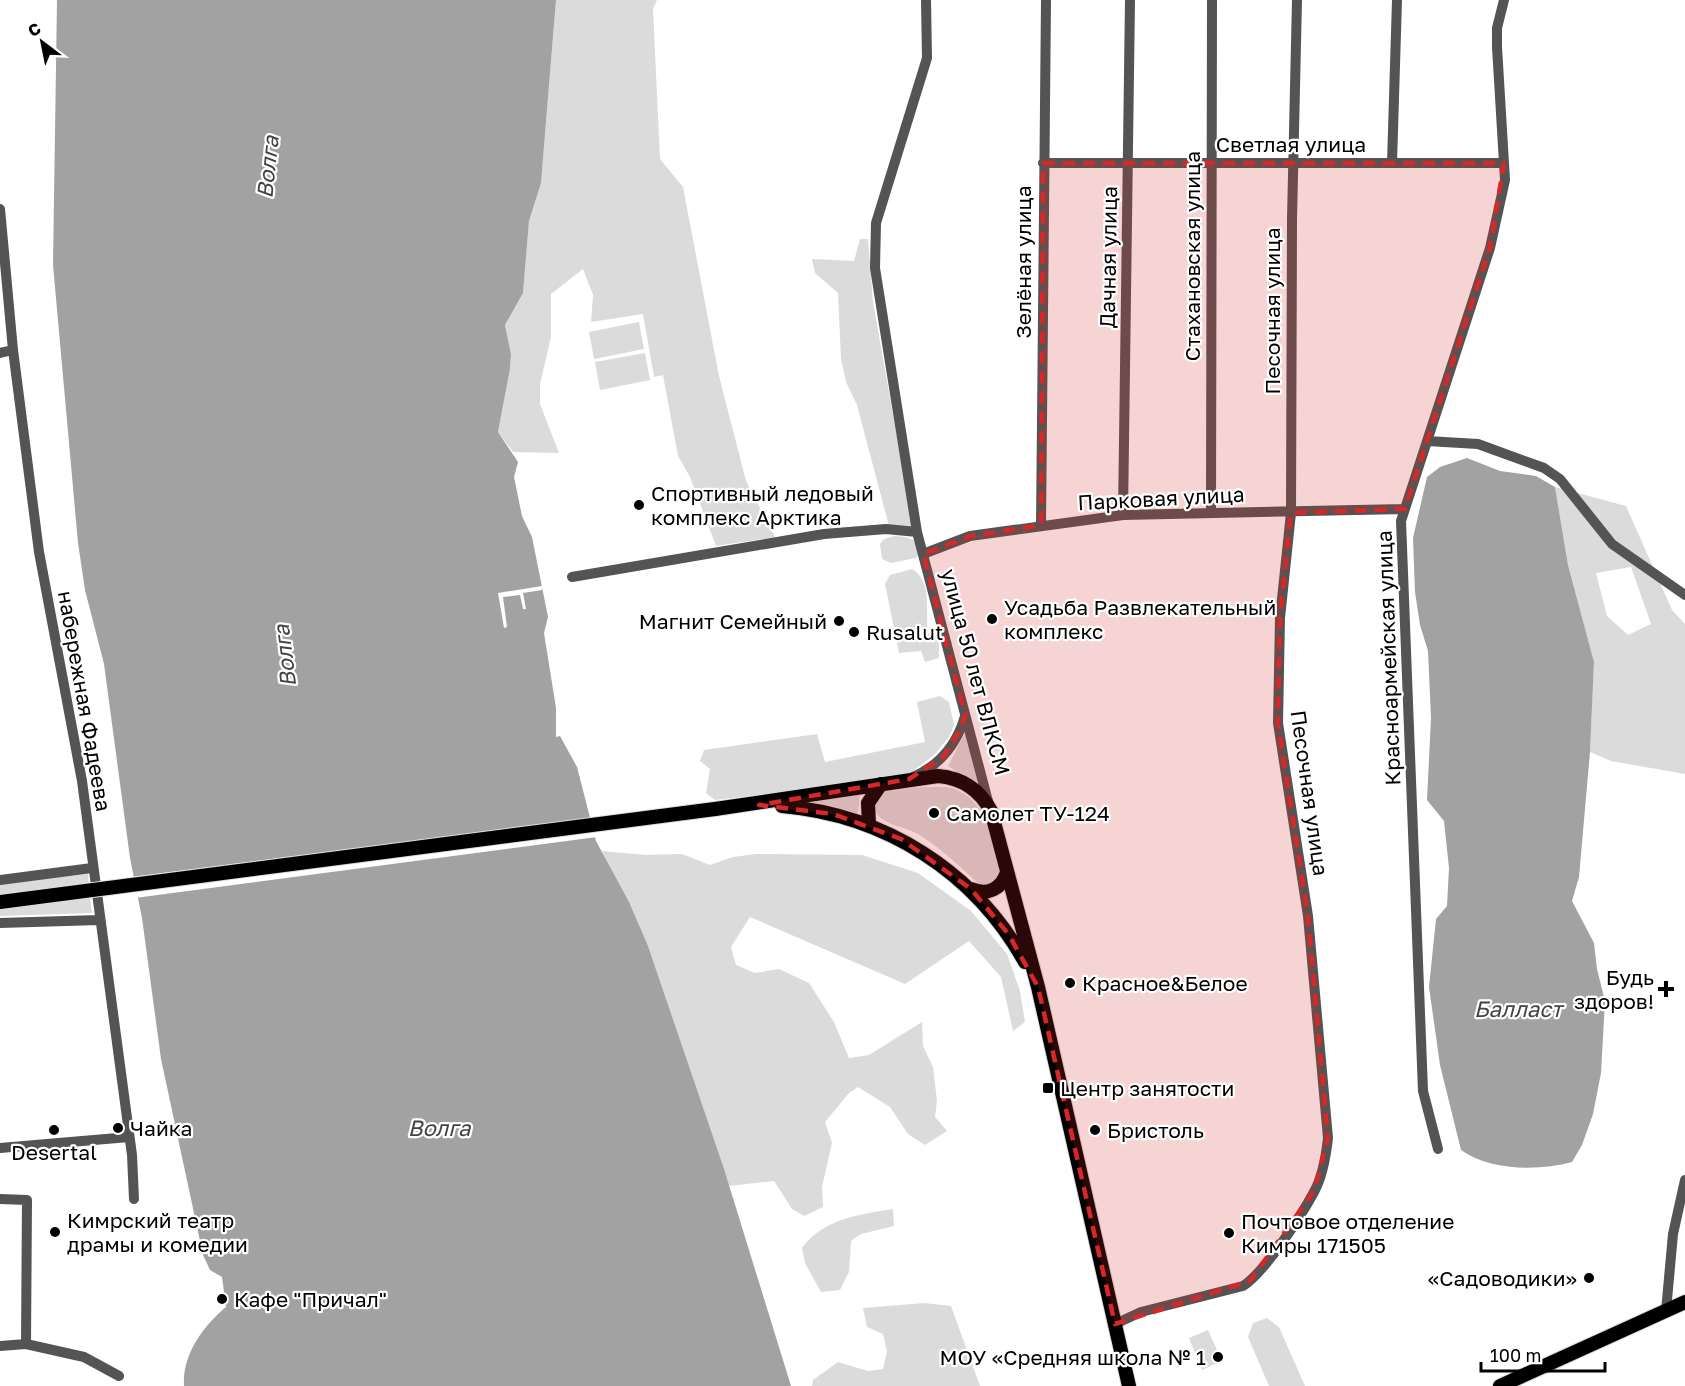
<svg xmlns="http://www.w3.org/2000/svg" width="1685" height="1386" font-family="'Golos Text',sans-serif">
  <rect width="100%" height="100%" fill="#fff"/>
  <path fill="#dbdbdb" fill-rule="evenodd" d="M 556,0 L 657,0 L 653,9 L 660,159 L 683,187 L 719,376 L 746,481 L 775,537 L 716,546 L 690,477 L 678,456 L 663,375 L 654,377 L 643,314 L 591,322 L 593,295 L 583,269 L 551,294 L 551,337 L 540,384 L 540,404 L 559,453 L 513,452 L 498,432 L 510,369 L 511,354 L 505,325 L 523,293 L 529,221 L 541,183 Z
    M 860,239 L 868,239 L 873,302 L 913,528 L 889,526 L 857,405 L 846,382 L 841,359 L 838,293 L 815,273 L 812,259 L 854,261 Z
    M 639,322 L 644,349 L 594,359 L 589,332 Z
    M 645,353 L 650,380 L 600,390 L 595,362 Z
    M 1555,487 L 1626,506 L 1672,610 L 1685,624 L 1685,774 L 1611,761 L 1590,752 L 1594,662 L 1568,565 ZM 1631,567 L 1651,624 L 1628,635 L 1607,616 L 1596,573 Z
    M 894,536 C 908,537 915,537 921,551 L 916,558 L 891,563 L 882,559 L 880,544 L 884,539 Z
    M 912,569 C 933,581 925,612 928,633 L 939,643 L 939,658 L 925,662 L 921,651 L 899,653 L 885,584 L 890,575 Z
    M 940,696 L 949,702 L 954,725 L 949,737 L 934,755 L 909,774 L 883,780 L 715,800 L 706,793 L 710,769 L 700,761 L 704,750 L 817,734 L 825,762 L 925,742 L 917,702 Z
    M 965,733 L 979,786 L 948,766 Z
    M 924,787 C 932,787 944,786 952,788 C 988,799 993,844 1000,875 L 988,887 L 980,885 C 960,867 941,848 918,834 C 902,825 877,825 873,805 L 882,792 Z
    M 860,795 L 858,814 L 803,803 Z
    M 602,851 L 645,855 L 682,854 L 710,865 L 733,857 L 756,854 L 862,855 L 918,873 L 971,911 L 1007,954 L 1020,991 L 1025,1022 L 1013,1031 L 1001,977 L 969,941 L 905,984 L 750,917 L 731,947 L 736,965 L 755,973 L 779,969 L 809,983 L 834,1022 L 849,1058 L 869,1055 L 922,1022 L 923,1046 L 933,1067 L 937,1101 L 935,1117 L 947,1131 L 925,1145 L 908,1134 L 890,1107 L 858,1087 L 849,1093 L 825,1122 L 832,1143 L 822,1187 L 823,1207 L 804,1216 L 792,1209 L 774,1181 L 729,1186 L 648,946 Z
    M 88,874 L 89,885 L 0,895 L 0,883 Z
    M 90,898 L 92,913 L 0,916 L 0,909 Z
    M 893,1209 L 894,1226 L 861,1234 L 851,1241 L 849,1272 L 840,1290 L 821,1292 L 805,1263 L 802,1248 C 823,1219 860,1214 893,1209 Z
    M 924,1303 L 951,1306 L 980,1386 L 812,1386 L 813,1380 L 838,1362 L 868,1371 L 883,1369 L 887,1351 L 883,1334 L 867,1327 L 863,1308 Z
    M 1267,1318 L 1279,1327 L 1305,1386 L 1269,1386 L 1248,1337 L 1253,1323 Z
    M 1208,1330 L 1222,1361 L 1202,1370 L 1189,1338 Z"/>
  <path fill="#a2a2a2" d="M 57,0 L 556,0 L 541,183 L 529,221 L 523,293 L 505,325 L 511,354 L 510,369 L 498,432 L 518,462 L 514,477 L 522,516 L 532,537 L 548,617 L 544,633 L 556,708 L 556,737 L 560,736 L 577,767 L 596,841 L 629,902 L 648,946 L 724,1169 L 791,1386 L 184,1386 C 182,1355 203,1326 226,1307 L 222,1277 L 210,1270 L 203,1255 L 161,1059 L 142,918 L 130,858 L 104,664 L 85,590 L 78,543 L 53,265 Z
    M 1467,458 L 1500,471 L 1536,476 L 1555,487 L 1568,565 L 1594,662 L 1590,752 L 1579,877 L 1572,901 L 1594,943 L 1597,969 L 1605,1001 L 1601,1073 L 1593,1114 L 1582,1145 L 1572,1162 C 1539,1171 1490,1171 1461,1150 L 1440,1065 L 1429,987 L 1436,919 L 1447,906 L 1449,868 L 1444,821 L 1427,800 L 1431,718 L 1428,651 L 1420,625 L 1415,592 L 1413,538 L 1427,477 L 1440,467 Z"/>
  <path fill="#fff" d="M 542,586 L 542,590 L 523,593 L 526,609 L 523,609 L 520,595 L 503,597 L 507,627 L 504,628 L 498,593 Z
    M 592,818 L 597,837 L 135,898 L 131,877 Z"/>
  <g fill="none" stroke-linecap="round" stroke-linejoin="round">
    <g stroke="#dbdbdb" stroke-width="16">
      <path id="major" d="M 782,806 C 886,815 975,872 1025,962
        M 715,809 L 938,776 C 962,778 980,790 991,811 L 1038,987 L 1129,1386
        M 869,825 L 868,803 L 881,784
        M 971,889 C 987,896 1002,889 1007,872
        M 1500,1386 L 1685,1302"/>
    </g>
    <path stroke="#545454" stroke-width="10" d="M 926,0 L 927,58 L 876,223 L 875,268 L 917,532 L 989,805
      M 1043,163 L 1504,163
      M 1392,163 L 1397,0
      M 0,209 L 13,350 L 39,552 L 82,781 L 132,1155 L 134,1199
      M 0,353 L 13,350
      M 1427,441 L 1478,444 L 1544,468 L 1560,479 L 1612,544 L 1685,595
      M 1211,513 L 1212,0
      M 1123,515 L 1130,0
      M 1041,525 L 1046,0
      M 923,554 L 970,536 L 1123,515 L 1405,509
      M 572,577 L 824,534 L 886,529 L 917,532
      M 913,777 C 940,765 957,744 965,716
      M 0,880 L 92,868
      M 0,923 L 99,920
      M 0,1148 L 129,1137
      M 1438,1149 L 1423,1091 L 1401,521 L 1490,248 L 1505,180 L 1497,47 L 1497,28 L 1504,0
      M 0,1199 L 27,1200 L 26,1344
      M 1666,1311 L 1673,1234 L 1685,1180
      M 1115,1324 L 1141,1312 L 1243,1286 C 1265,1272 1301,1216 1314,1192 C 1323,1176 1326,1156 1328,1138 L 1308,916 L 1278,723 L 1280,618 L 1291,513 L 1292,219 L 1297,0
      M 0,1346 L 26,1344 L 84,1357 L 119,1376"/>
    <use href="#major" stroke="#000" stroke-width="14"/>
    <g stroke="#dbdbdb" stroke-width="16" stroke-linecap="butt">
      <path id="major-bridge" d="M 0,902 L 715,809"/>
    </g>
    <use href="#major-bridge" stroke="#000" stroke-width="14"/>
  </g>
  <path fill="#d62828" fill-opacity="0.2" stroke="#d62828" stroke-width="4.5" stroke-dasharray="12 8" stroke-linejoin="round" d="M 1043,163 L 1504,163 L 1490,248 L 1405,509 L 1291,513 L 1280,618 L 1278,723 L 1308,916 L 1328,1138 L 1314,1191 L 1250,1281 L 1115,1324 L 1038,987 L 1009,935 L 971,889 L 901,839 L 833,814 L 759,805 L 909,779 L 943,757 L 961,728 L 965,715 L 923,554 L 970,536 L 1041,525 Z"/>
  <g fill="#000" stroke="#fff" stroke-width="2">
    <circle cx="639" cy="505" r="6"/>
    <circle cx="992" cy="619" r="6"/>
    <circle cx="839" cy="621" r="6"/>
    <circle cx="854" cy="632" r="6"/>
    <circle cx="934" cy="813" r="6"/>
    <circle cx="1070" cy="983" r="6"/>
    <path d="M1663 980h6v6h6v6h-6v6h-6v-6h-6v-6h6z"/>
    <rect x="1042" y="1082" width="12" height="12" rx="3"/>
    <circle cx="118" cy="1128" r="6"/>
    <circle cx="54" cy="1130" r="6"/>
    <circle cx="1095" cy="1130" r="6"/>
    <circle cx="55" cy="1232" r="6"/>
    <circle cx="1229" cy="1233" r="6"/>
    <circle cx="1589" cy="1278" r="6"/>
    <circle cx="222" cy="1299" r="6"/>
    <circle cx="1218" cy="1357" r="6"/>
  </g>
  <g text-anchor="middle" dominant-baseline="central" stroke-width="4.5" stroke-linejoin="round" paint-order="stroke">
    <g font-size="21" fill="#000" stroke="#fff">
      <text x="1291" y="144">Светлая улица</text>
      <text transform="translate(1192 256) rotate(-90)">Стахановская улица</text>
      <text transform="translate(1108 257) rotate(-89)">Дачная улица</text>
      <text transform="translate(1023 262) rotate(-90)">Зелёная улица</text>
      <text transform="translate(1272 311) rotate(-90)">Песочная улица</text>
      <text transform="translate(1161 498) rotate(-3)">Парковая улица</text>
      <text transform="translate(1388 658) rotate(-92)">Красноармейская улица</text>
      <text transform="translate(976 672) rotate(75)">улица 50 лет ВЛКСМ</text>
      <text transform="translate(85 701) rotate(80)">набережная Фадеева</text>
      <text transform="translate(1310 793) rotate(82)">Песочная улица</text>
    </g>
    <g font-size="21" fill="#000" stroke="#fff" text-anchor="start">
      <text x="651" y="493">Спортивный ледовый<tspan x="651" dy="24">комплекс Арктика</tspan></text>
      <text x="1004" y="607">Усадьба Развлекательный<tspan x="1004" dy="24">комплекс</tspan></text>
      <text x="827" y="621" text-anchor="end">Магнит Семейный</text>
      <text x="866" y="632">Rusalut</text>
      <text x="946" y="813">Самолет ТУ-124</text>
      <text x="1654" y="977" text-anchor="end">Будь<tspan x="1654" dy="24">здоров!</tspan></text>
      <text x="1082" y="983">Красное&amp;Белое</text>
      <text x="1060" y="1088">Центр занятости</text>
      <text x="130" y="1128">Чайка</text>
      <text x="1107" y="1130">Бристоль</text>
      <text x="54" y="1152" text-anchor="middle">Desertal</text>
      <text x="67" y="1220">Кимрский театр<tspan x="67" dy="24">драмы и комедии</tspan></text>
      <text x="1241" y="1221">Почтовое отделение<tspan x="1241" dy="24">Кимры 171505</tspan></text>
      <text x="1577" y="1278" text-anchor="end">«Садоводики»</text>
      <text x="234" y="1299">Кафе "Причал"</text>
      <text x="1206" y="1357" text-anchor="end">МОУ «Средняя школа № 1</text>
    </g>
    <g font-size="22" font-style="italic" fill="#434343" stroke="#fff">
      <text transform="translate(267 167) rotate(-84)">Волга</text>
      <text transform="translate(284 656) rotate(-97)">Волга</text>
      <text x="1518" y="1008">Балласт</text>
      <text x="439" y="1127">Волга</text>
    </g>
  </g>
  <g transform="translate(42 42) rotate(328)" stroke="#ffffff" stroke-width="4.5" paint-order="stroke">
  <path d="M0-4.5L10 22L0 15L-10 22Z" fill="#000000"/>
  <text y="-9" font-size="16" font-weight="bold" text-anchor="middle" fill="#000000">С</text>
  </g>
  <path d="M1481 1362v9h124v-9" fill="none" stroke="#000000" stroke-width="3"/>
  <text x="1490" y="1362" font-size="18" fill="#000000" stroke="#ffffff" stroke-width="4.5" paint-order="stroke">100 m</text>
</svg>
